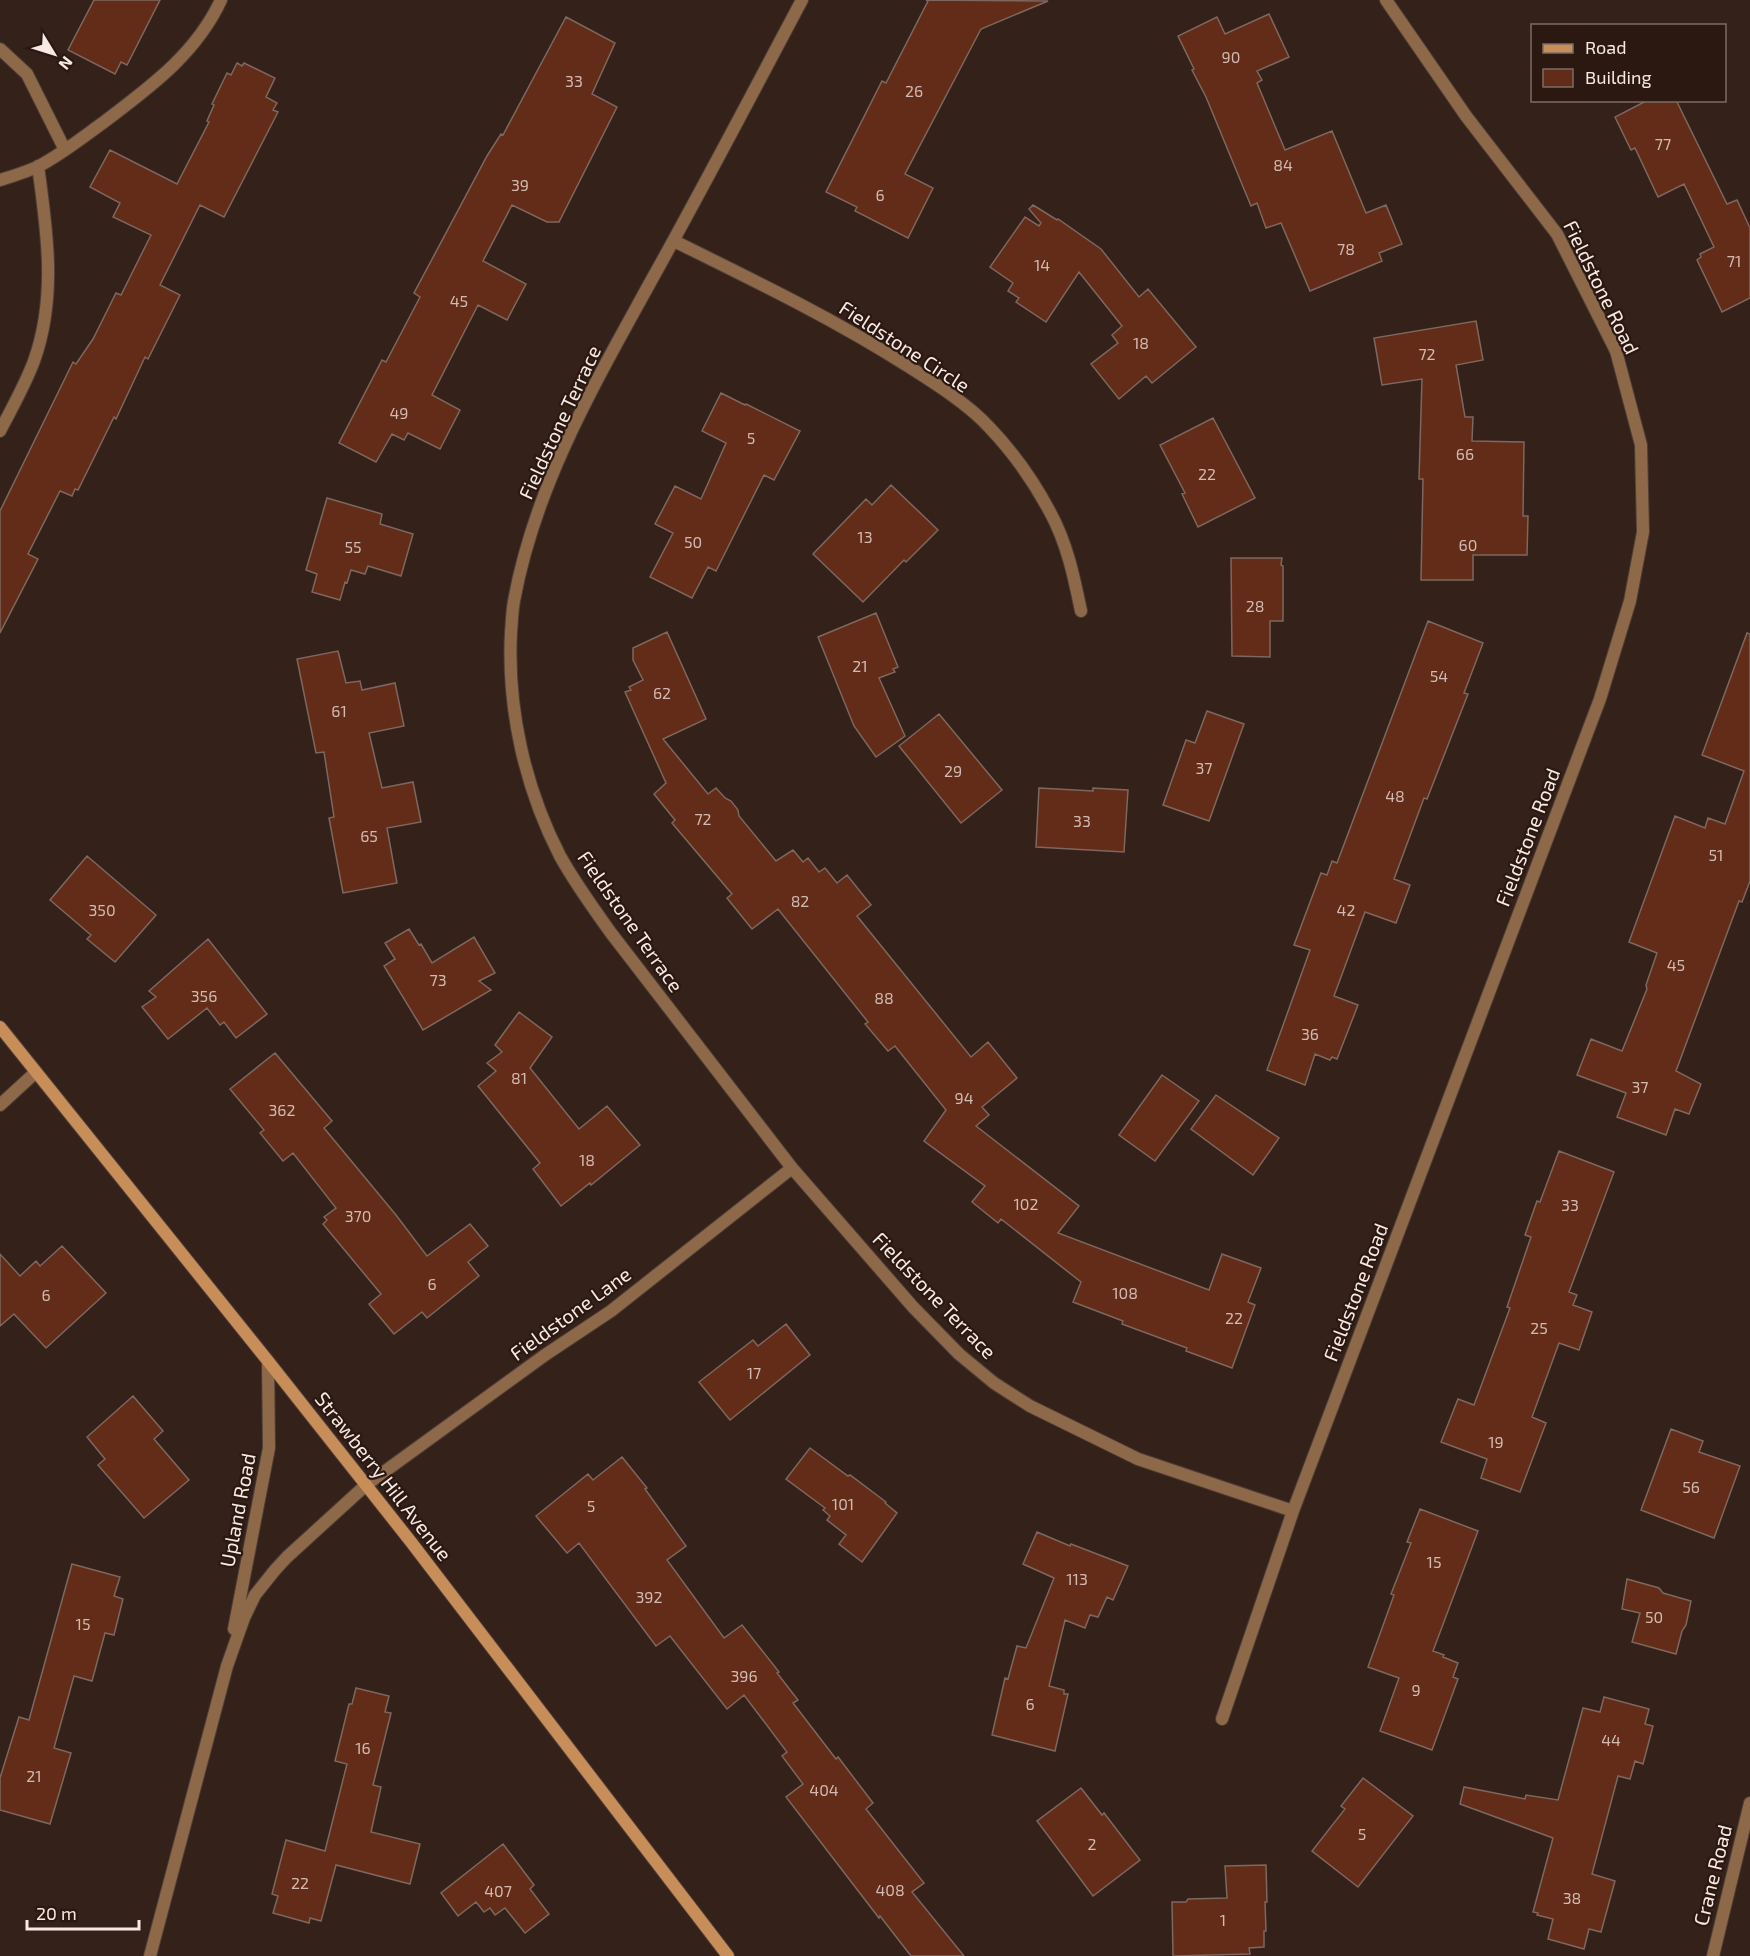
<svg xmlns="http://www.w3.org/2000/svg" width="1750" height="1956" font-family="'Exo 2',sans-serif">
  <rect width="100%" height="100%" fill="#34211a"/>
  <path fill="#622c18" stroke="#7e675f" stroke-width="1.5" d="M 94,0 L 160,0 L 127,65 L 121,62 L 115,74 L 68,50 Z
    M 926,0 L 1048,1 L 981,29 L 905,174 L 933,188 L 908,238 L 855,211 L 857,207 L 826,192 L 882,81 L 886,83 L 928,1 Z
    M 1269,14 L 1289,57 L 1257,71 L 1262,80 L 1257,83 L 1285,150 L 1332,131 L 1366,213 L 1386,205 L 1402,244 L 1379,253 L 1382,261 L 1310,291 L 1281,223 L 1266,228 L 1257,203 L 1251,206 L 1206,97 L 1192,70 L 1194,69 L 1178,36 L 1217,17 L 1225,34 Z
    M 566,17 L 615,43 L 592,94 L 617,107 L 559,222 L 547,222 L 512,205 L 483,261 L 526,284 L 507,320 L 478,305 L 432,395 L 460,410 L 440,449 L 408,433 L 404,440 L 392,434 L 376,462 L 339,443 L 382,360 L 386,362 L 420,297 L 414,293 L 487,156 L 501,134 L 503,135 Z
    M 237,63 L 242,66 L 244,63 L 275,78 L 266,97 L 277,103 L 273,110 L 278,112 L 224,217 L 200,205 L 160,285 L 180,295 L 148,359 L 145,357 L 116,419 L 114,417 L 78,490 L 75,489 L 72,496 L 60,491 L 28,554 L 38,559 L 0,633 L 0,511 L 73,362 L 76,364 L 93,339 L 116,293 L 121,295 L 151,235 L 113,217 L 120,203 L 90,187 L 110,150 L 177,184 L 209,122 L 207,121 L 214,105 L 212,104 L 227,73 L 231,75 Z
    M 1648,100 L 1676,100 L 1727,204 L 1737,200 L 1750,228 L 1750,298 L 1722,312 L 1697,260 L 1701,257 L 1700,254 L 1714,247 L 1684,184 L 1658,197 L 1635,148 L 1631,150 L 1615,117 Z
    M 1033,205 L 1057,220 L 1058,219 L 1101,249 L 1139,297 L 1148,289 L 1196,347 L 1152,383 L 1146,376 L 1119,399 L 1091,364 L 1118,343 L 1112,335 L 1122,326 L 1079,272 L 1046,322 L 1016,302 L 1019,298 L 1008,291 L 1013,283 L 990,267 L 1025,217 L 1039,226 L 1041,223 L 1029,209 Z
    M 1476,321 L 1483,360 L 1456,365 L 1465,417 L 1473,417 L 1472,441 L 1524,442 L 1523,516 L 1528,516 L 1527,555 L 1473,555 L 1473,580 L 1421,580 L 1423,479 L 1419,479 L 1422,379 L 1382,385 L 1374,338 Z
    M 721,393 L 745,405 L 746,404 L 800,431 L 774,480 L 764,475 L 716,571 L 708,567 L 692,598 L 650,577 L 673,533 L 655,524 L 675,486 L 701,499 L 726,443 L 702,431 Z
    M 1213,418 L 1255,498 L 1198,527 L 1182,494 L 1185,493 L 1160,445 Z
    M 891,485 L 938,530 L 906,562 L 904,560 L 863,602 L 813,554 L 866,499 L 872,505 Z
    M 327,498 L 382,514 L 380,524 L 413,534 L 401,576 L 368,566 L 365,574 L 351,570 L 347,583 L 345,582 L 340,600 L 312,592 L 317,574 L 306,570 Z
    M 1231,558 L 1282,558 L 1281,565 L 1283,566 L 1283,621 L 1270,621 L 1270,657 L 1232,656 Z
    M 876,613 L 898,667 L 893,669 L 895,672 L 879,678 L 905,736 L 876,757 L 854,726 L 818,637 Z
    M 1428,621 L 1483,643 L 1464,693 L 1468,694 L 1427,799 L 1424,798 L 1394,879 L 1410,885 L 1396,923 L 1365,912 L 1334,996 L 1358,1005 L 1337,1059 L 1332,1057 L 1330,1060 L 1315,1054 L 1305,1085 L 1267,1070 L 1310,950 L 1294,945 L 1321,873 L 1327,875 L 1332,861 L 1337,863 Z
    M 667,632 L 706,719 L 663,739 L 708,794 L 716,788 L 725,798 L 731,801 L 738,810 L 739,816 L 776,861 L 793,850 L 803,862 L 808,858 L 819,872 L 825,868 L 837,883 L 847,875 L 871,905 L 857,916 L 971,1057 L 988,1042 L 1017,1078 L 982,1107 L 989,1115 L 976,1126 L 1079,1206 L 1058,1233 L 1209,1290 L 1222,1254 L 1261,1268 L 1248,1302 L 1255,1305 L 1232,1368 L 1186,1351 L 1187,1348 L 1122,1324 L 1123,1321 L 1073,1302 L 1081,1282 L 1001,1219 L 998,1223 L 972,1202 L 985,1186 L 924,1141 L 946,1110 L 895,1046 L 888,1051 L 865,1024 L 868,1022 L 778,909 L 752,929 L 727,898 L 732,894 L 672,823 L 675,820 L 654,794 L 666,783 L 625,692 L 631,690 L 629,687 L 643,680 L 633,660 L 633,648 Z
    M 1747,633 L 1750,634 L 1750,881 L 1742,902 L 1739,901 L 1676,1071 L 1701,1084 L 1689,1114 L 1675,1109 L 1666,1135 L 1617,1117 L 1626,1093 L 1577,1075 L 1591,1039 L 1622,1051 L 1647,989 L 1646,985 L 1657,953 L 1629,942 L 1675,816 L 1705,828 L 1708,818 L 1725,824 L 1744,771 L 1702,755 Z
    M 338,651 L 346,683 L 360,681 L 362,690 L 395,683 L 404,726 L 369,733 L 382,788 L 413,782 L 421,822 L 387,828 L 397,883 L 343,893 L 329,818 L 334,817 L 324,752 L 316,753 L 297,659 Z
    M 1207,711 L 1244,724 L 1209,821 L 1163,805 L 1186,740 L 1195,743 Z
    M 939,714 L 1002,790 L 961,823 L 899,746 Z
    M 1039,788 L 1093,791 L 1093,788 L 1128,790 L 1124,852 L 1036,847 Z
    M 87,856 L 156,915 L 115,962 L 87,939 L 91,935 L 50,900 Z
    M 409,929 L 419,945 L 421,944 L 432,963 L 474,937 L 495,973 L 479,981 L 491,990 L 423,1030 L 384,966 L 395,959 L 385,943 Z
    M 208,939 L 267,1014 L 236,1038 L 224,1022 L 220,1025 L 207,1008 L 168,1039 L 142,1007 L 156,997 L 149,991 Z
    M 519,1012 L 552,1037 L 530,1068 L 579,1129 L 607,1106 L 640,1145 L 591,1185 L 590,1183 L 561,1206 L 533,1169 L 540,1163 L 478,1086 L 496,1071 L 487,1063 L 502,1052 L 495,1045 Z
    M 275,1053 L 332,1121 L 324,1128 L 396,1215 L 427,1256 L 470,1224 L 488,1246 L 468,1262 L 479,1276 L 427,1318 L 422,1312 L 394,1334 L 369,1304 L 381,1294 L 323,1224 L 327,1220 L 324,1217 L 336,1208 L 293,1153 L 283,1161 L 260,1133 L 264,1130 L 230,1089 Z
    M 1162,1075 L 1199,1101 L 1155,1161 L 1119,1135 Z
    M 1216,1095 L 1279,1138 L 1253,1175 L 1191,1129 Z
    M 1559,1151 L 1614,1172 L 1569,1292 L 1577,1295 L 1573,1305 L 1592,1312 L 1579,1350 L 1559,1343 L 1532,1417 L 1546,1423 L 1520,1492 L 1481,1478 L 1487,1459 L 1441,1442 L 1458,1399 L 1474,1405 L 1510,1308 L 1507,1307 L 1531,1237 L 1525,1235 L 1537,1201 L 1540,1202 Z
    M 62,1246 L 106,1293 L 46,1348 L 14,1314 L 0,1326 L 0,1254 L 20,1276 L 36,1261 L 40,1266 Z
    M 786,1324 L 810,1355 L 730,1420 L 699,1382 L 753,1340 L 758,1346 Z
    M 133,1396 L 163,1431 L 154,1439 L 189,1480 L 144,1518 L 98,1465 L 105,1459 L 87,1437 Z
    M 1671,1429 L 1703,1441 L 1699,1452 L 1740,1466 L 1714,1538 L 1641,1510 Z
    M 810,1448 L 848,1476 L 850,1475 L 886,1502 L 885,1503 L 897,1513 L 862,1562 L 839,1544 L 846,1535 L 827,1520 L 830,1516 L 823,1510 L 825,1508 L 786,1479 Z
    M 622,1457 L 647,1488 L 645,1489 L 686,1546 L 667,1560 L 724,1638 L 742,1625 L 779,1672 L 777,1673 L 798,1700 L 793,1703 L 836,1759 L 838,1757 L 873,1803 L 866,1809 L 924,1883 L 912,1892 L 964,1956 L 911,1956 L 880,1916 L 879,1918 L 786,1797 L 803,1784 L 782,1756 L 787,1752 L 744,1695 L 727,1709 L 670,1636 L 656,1646 L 579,1543 L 567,1553 L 536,1516 L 588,1474 L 593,1480 Z
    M 1420,1509 L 1478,1531 L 1433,1651 L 1444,1655 L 1443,1657 L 1458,1663 L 1453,1677 L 1458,1679 L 1432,1750 L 1380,1731 L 1399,1678 L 1368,1667 L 1394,1595 L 1391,1594 L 1411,1543 L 1407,1542 Z
    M 1037,1532 L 1070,1546 L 1071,1544 L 1128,1566 L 1113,1600 L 1107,1597 L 1098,1617 L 1090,1615 L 1085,1628 L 1065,1620 L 1049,1686 L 1064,1690 L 1064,1694 L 1068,1694 L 1055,1751 L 992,1735 L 1005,1678 L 1008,1679 L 1017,1646 L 1026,1648 L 1054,1578 L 1023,1564 Z
    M 72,1564 L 120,1577 L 114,1596 L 123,1599 L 114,1635 L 105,1633 L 92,1681 L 74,1676 L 54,1748 L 71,1753 L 50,1824 L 0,1810 L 0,1778 L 19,1717 L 29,1720 Z
    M 1627,1579 L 1659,1588 L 1663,1593 L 1691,1601 L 1686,1625 L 1682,1631 L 1676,1654 L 1632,1642 L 1640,1613 L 1622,1609 Z
    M 356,1688 L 389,1696 L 385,1712 L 391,1713 L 373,1785 L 381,1787 L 371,1832 L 420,1844 L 410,1884 L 336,1865 L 321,1921 L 310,1918 L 309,1923 L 273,1913 L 278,1896 L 272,1894 L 286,1840 L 325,1851 L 347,1764 L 335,1761 L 349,1704 L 352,1704 Z
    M 1604,1697 L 1649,1709 L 1645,1724 L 1653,1726 L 1643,1764 L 1635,1761 L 1630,1779 L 1618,1776 L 1592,1874 L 1615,1881 L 1601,1932 L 1589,1929 L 1584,1949 L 1548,1939 L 1553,1919 L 1537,1915 L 1538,1913 L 1533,1912 L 1553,1838 L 1460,1804 L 1464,1787 L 1525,1799 L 1526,1795 L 1558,1800 L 1583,1708 L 1600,1712 Z
    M 1363,1778 L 1413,1816 L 1358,1887 L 1312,1851 L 1345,1809 L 1341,1806 Z
    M 1081,1788 L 1102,1815 L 1104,1813 L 1140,1860 L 1093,1896 L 1037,1821 Z
    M 503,1844 L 534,1885 L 530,1889 L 549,1914 L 525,1933 L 505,1908 L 495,1915 L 490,1908 L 484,1912 L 476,1902 L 458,1916 L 441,1893 Z
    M 1266,1865 L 1267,1902 L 1265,1902 L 1266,1931 L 1264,1931 L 1264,1947 L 1249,1948 L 1250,1954 L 1173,1956 L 1172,1902 L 1186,1902 L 1188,1899 L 1227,1898 L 1225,1866 Z"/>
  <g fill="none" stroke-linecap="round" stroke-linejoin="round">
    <g stroke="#4f3d36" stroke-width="14">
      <path id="service" d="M 0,49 L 27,74 L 65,150
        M 0,180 C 13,176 27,172 39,166 C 62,154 83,137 104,122 C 150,87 196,54 221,0
        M 0,431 C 12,408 25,385 34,361 C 57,297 47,231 38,166"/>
    </g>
    <g stroke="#4f3d36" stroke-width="14">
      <path id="minor" d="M 802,0 C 752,94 703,188 651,281 C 595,383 535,485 514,601 C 512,611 512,622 511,632 C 507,709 525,788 560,856 C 575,883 593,908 611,933 L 792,1168 L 913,1307 L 959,1354 L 994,1383 L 1030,1406 L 1138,1459 L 1293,1511
        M 674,241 C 753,280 832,318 906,365 C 933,382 968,404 989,427 C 1013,452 1034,482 1050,512 C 1067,543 1074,577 1081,611
        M 0,1105 L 36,1072
        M 234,1629 L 269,1448 L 268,1361
        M 1222,1719 L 1293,1511 L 1600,699 L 1630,601 L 1643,532 L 1641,445 L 1616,351 L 1557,234 L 1466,116 L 1386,0
        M 150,1956 L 227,1666 L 244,1618 L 255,1595 L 275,1570 L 287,1557 L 366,1485 L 545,1355 L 611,1311 L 792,1168
        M 1713,1956 L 1750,1803"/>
    </g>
    <g stroke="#4f3d36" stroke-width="14">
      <path id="secondary" d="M 0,1027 L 268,1361 L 411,1542 L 728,1956"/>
    </g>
    <use href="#service" stroke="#8d6949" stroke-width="12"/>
    <use href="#minor" stroke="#8d6949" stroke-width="12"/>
    <use href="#secondary" stroke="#c88e5a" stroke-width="12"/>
  </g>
  <g text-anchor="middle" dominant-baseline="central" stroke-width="4.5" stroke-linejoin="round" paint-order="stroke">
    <g font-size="16" fill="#d2bab2">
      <text x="1231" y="56">90</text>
      <text x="574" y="80">33</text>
      <text x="914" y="90">26</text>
      <text x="1663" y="143">77</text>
      <text x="1283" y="164">84</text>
      <text x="520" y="184">39</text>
      <text x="880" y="194">6</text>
      <text x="1346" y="248">78</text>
      <text x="1734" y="260">71</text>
      <text x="1042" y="264">14</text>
      <text x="459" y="300">45</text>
      <text x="1141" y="342">18</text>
      <text x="1427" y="353">72</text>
      <text x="399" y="412">49</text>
      <text x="751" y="437">5</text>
      <text x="1465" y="453">66</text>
      <text x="1207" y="473">22</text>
      <text x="865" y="536">13</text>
      <text x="693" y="541">50</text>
      <text x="1468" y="544">60</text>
      <text x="353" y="546">55</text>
      <text x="1255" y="605">28</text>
      <text x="860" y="665">21</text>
      <text x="1439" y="675">54</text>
      <text x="662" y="692">62</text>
      <text x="339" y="710">61</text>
      <text x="1204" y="767">37</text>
      <text x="953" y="770">29</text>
      <text x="1395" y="795">48</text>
      <text x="703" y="818">72</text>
      <text x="1082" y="820">33</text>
      <text x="369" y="835">65</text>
      <text x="1716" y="854">51</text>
      <text x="800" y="900">82</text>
      <text x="102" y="909">350</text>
      <text x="1346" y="909">42</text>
      <text x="1676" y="964">45</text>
      <text x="438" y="979">73</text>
      <text x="204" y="995">356</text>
      <text x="884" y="997">88</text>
      <text x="1310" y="1033">36</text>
      <text x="519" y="1077">81</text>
      <text x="1640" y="1086">37</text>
      <text x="964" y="1097">94</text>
      <text x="282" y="1109">362</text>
      <text x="587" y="1159">18</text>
      <text x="1026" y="1203">102</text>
      <text x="1570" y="1204">33</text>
      <text x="358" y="1215">370</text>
      <text x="432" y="1283">6</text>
      <text x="1125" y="1292">108</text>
      <text x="46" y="1294">6</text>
      <text x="1234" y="1317">22</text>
      <text x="1539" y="1327">25</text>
      <text x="754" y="1372">17</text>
      <text x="1496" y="1441">19</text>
      <text x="1691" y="1486">56</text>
      <text x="843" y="1503">101</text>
      <text x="591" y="1505">5</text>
      <text x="1434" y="1561">15</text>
      <text x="1077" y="1578">113</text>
      <text x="649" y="1596">392</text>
      <text x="1654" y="1616">50</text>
      <text x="83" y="1623">15</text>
      <text x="744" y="1675">396</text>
      <text x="1416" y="1689">9</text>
      <text x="1030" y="1703">6</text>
      <text x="1611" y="1739">44</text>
      <text x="363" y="1747">16</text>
      <text x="34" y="1775">21</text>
      <text x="824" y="1789">404</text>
      <text x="1362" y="1833">5</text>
      <text x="1092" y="1843">2</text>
      <text x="300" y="1882">22</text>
      <text x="890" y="1889">408</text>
      <text x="498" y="1890">407</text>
      <text x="1572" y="1897">38</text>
      <text x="1223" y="1919">1</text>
    </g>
    <g font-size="20" fill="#f7eae5" stroke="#2a1811">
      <text transform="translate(1602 287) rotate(64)">Fieldstone Road</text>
      <text transform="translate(905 346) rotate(33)">Fieldstone Circle</text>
      <text transform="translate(559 422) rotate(-65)">Fieldstone Terrace</text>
      <text transform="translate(1527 837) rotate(-69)">Fieldstone Road</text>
      <text transform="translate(631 921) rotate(55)">Fieldstone Terrace</text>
      <text transform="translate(1355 1292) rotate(-69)">Fieldstone Road</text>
      <text transform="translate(935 1295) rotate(46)">Fieldstone Terrace</text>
      <text transform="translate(570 1313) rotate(-36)">Fieldstone Lane</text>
      <text transform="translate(384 1476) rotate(52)">Strawberry Hill Avenue</text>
      <text transform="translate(237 1510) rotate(-79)">Upland Road</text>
      <text transform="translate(1712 1875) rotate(-76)">Crane Road</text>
    </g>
  </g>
  <rect x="1531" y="24" width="195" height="78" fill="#2a1811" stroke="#7c6c66" stroke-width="1.5"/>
  <rect x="1543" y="44" width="30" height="9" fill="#c88e5a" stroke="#7c6c66" stroke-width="1.5"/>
  <text x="1585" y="54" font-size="18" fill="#f7eae5">Road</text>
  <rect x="1543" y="69" width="30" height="18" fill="#622c18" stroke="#7c6c66" stroke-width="1.5"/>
  <text x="1585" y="84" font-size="18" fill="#f7eae5">Building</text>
  <g transform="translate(54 54) rotate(128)" stroke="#2a1811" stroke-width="4.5" paint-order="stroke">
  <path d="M0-4.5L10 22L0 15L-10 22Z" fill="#f7eae5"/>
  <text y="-9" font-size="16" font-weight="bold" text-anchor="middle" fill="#f7eae5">N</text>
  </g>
  <path d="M27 1920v9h112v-9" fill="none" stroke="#f7eae5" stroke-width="3"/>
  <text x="36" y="1920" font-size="18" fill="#f7eae5" stroke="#2a1811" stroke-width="4.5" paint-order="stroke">20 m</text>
</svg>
